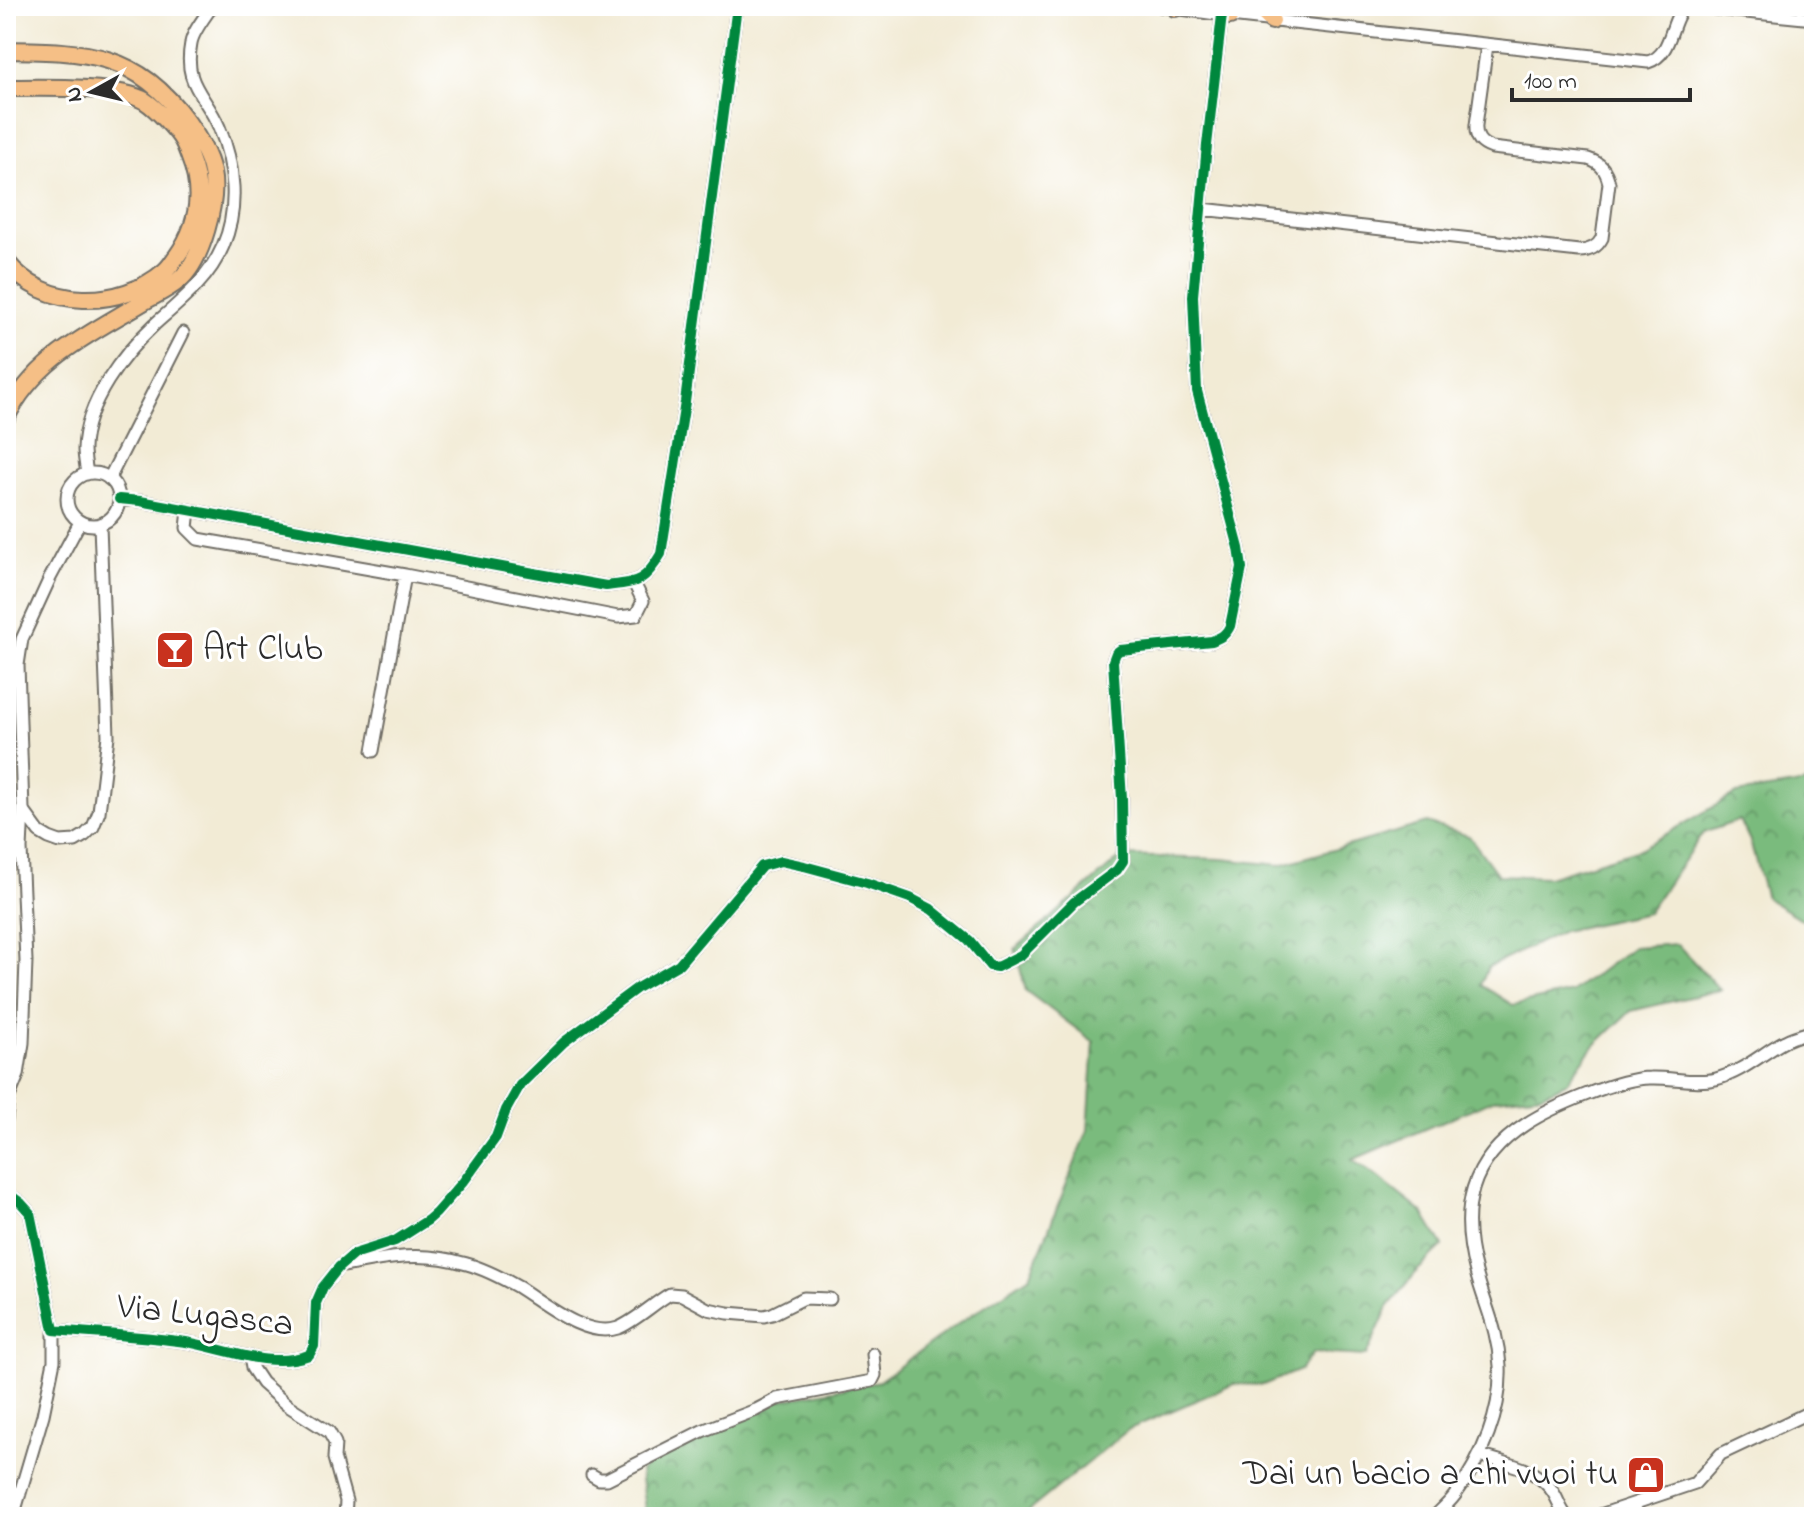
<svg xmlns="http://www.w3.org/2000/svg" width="1820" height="1523" font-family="'Indie Flower',sans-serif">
  <defs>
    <pattern id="forest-crowns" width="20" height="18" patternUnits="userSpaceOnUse" patternTransform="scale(2)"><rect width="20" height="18" fill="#7abb7d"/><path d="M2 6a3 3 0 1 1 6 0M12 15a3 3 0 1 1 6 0" fill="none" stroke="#649867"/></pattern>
  </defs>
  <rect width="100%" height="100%" fill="#fff"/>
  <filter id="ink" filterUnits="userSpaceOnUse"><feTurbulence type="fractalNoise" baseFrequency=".0125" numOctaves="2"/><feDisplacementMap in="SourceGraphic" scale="16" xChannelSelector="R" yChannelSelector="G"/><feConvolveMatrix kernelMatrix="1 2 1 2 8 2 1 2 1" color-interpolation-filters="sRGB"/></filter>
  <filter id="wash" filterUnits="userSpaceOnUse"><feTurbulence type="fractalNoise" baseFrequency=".006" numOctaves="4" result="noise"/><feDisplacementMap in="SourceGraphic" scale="32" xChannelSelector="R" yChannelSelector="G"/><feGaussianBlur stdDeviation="1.8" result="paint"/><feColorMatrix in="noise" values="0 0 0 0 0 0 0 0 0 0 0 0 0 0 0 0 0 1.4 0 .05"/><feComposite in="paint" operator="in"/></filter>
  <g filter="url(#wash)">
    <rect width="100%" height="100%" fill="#f2ebd5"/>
    <path fill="url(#forest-crowns)" stroke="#527354" stroke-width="2" d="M 1814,782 L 1814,923 L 1809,924 L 1766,898 L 1750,841 L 1740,820 L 1703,833 L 1647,913 L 1563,931 L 1488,967 L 1481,985 L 1513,1005 L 1572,992 L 1633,947 L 1677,944 L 1720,990 L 1631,1011 L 1595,1045 L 1566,1083 L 1543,1094 L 1495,1099 L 1352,1160 L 1376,1176 L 1423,1213 L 1443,1246 L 1418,1270 L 1388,1307 L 1366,1356 L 1313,1353 L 1300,1370 L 1263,1385 L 1234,1384 L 1129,1429 L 1021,1517 L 646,1517 L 640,1471 L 673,1447 L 771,1402 L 879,1381 L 962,1321 L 1030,1276 L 1088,1130 L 1094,1042 L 1026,991 L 1015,949 L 1122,856 L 1222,859 L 1280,865 L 1427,823 L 1469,836 L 1498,875 L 1548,877 L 1640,849 L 1736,794 Z"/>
  </g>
  <g filter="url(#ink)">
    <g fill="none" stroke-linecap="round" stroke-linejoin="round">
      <g stroke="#716e66" stroke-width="15">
        <path id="minor" d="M 1160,6 L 1230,16 L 1648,62 C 1675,54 1669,13 1688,6 L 1814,19
          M 1202,209 L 1579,251 C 1589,251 1597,248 1602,238 L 1609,183 C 1606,170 1601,163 1588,159 L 1492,148 C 1480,144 1475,137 1476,125 L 1487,45
          M67 499a26 26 0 1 1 52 0a26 26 0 1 1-52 0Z
          M 87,474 C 86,466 84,457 84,449 C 85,403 123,354 155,324 C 181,301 209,279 223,246 C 239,209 235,164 219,127 C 205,94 183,85 191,43 C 193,31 205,17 212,6
          M 109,479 L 183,333
          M 119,499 L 140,501 L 606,586 C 638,582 644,583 661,554 L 685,402 L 737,6
          M 189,510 L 187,528 L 198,539 L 405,575 L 618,617 L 636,615 L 643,601 L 634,583
          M 373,751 L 405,575
          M 23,810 L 39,832 L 49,838 L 60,842 L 75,841 L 85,835 L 93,827 L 99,812 L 108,736 L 100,525
          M 6,1120 L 8,1099 L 18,1075 L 23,1043 L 26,961 L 21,849 L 23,809 L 18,665 L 22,639 L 50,578 L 80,522
          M 6,1192 L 21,1203 L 30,1213 L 54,1330 C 98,1334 142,1336 186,1342 C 225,1348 269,1370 309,1355 L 314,1346 L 316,1303 L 323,1287 L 339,1267 L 354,1254 L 395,1241 L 428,1220 L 436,1213 L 464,1181 L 496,1137 L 506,1110 L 520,1085 L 564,1042 L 637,988 L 679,964 L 762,866 L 781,861 L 804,866 L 867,883 L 910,898 L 931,909 L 969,940 L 990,966 L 997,967 L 1021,955 L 1074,902 L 1117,870 L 1123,861 L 1122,799 L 1113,661 L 1116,653 L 1120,650 L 1212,641 C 1221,637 1226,635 1230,626 L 1242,568 L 1239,548 L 1197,391 L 1193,296 L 1207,145 L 1222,15
          M 339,1267 C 385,1258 421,1250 467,1264 C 485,1269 502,1278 518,1287 C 544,1303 586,1339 618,1328 C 634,1322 654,1303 670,1294 L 682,1295 L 708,1309 L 728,1313 L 764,1316 L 772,1314 L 804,1298 L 830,1299
          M 250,1357 L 252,1368 L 262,1383 L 287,1405 L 329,1432 L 335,1443 L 334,1458 L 346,1501 L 345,1517
          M 1480,1455 C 1507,1465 1531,1465 1550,1488 C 1558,1497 1559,1508 1567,1517
          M 592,1475 L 599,1479 L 607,1479 L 702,1431 L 756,1410 L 777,1399 L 872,1381 L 875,1375 L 873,1354
          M 1633,1505 L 1640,1517
          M 13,1517 L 43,1415 L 54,1361 L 54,1330
          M 1434,1517 C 1441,1510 1449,1503 1455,1495 C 1482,1459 1502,1411 1500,1366 C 1498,1329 1485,1306 1476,1272 C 1459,1209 1469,1161 1526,1124 C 1552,1107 1619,1078 1650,1078 C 1672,1077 1695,1084 1716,1079 C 1743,1072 1762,1053 1785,1041 C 1794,1036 1805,1034 1814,1031
          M 1594,1517 L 1695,1483 L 1721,1454 L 1814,1410"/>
      </g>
      <g stroke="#716e66" stroke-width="20">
        <path id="highway" d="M 1256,6 L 1272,21
          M 1175,8 L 1179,6
          M 1230,16 L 1232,6
          M 6,50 C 87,51 137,52 188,123 C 198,138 209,155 212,172 C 218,201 202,261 179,280 C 169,289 155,295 143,302 C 90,334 34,359 6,418
          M 6,88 C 39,88 118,85 145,101 C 156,108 177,130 183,141 C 186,146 188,153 190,158 C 204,193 198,226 177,256 C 173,261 170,267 165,271 C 121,309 44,311 6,261"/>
      </g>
      <use href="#minor" stroke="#fff" stroke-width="11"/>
      <use href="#highway" stroke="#f5bf86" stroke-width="16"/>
      <g stroke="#fff" stroke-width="15">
        <path id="cycleway" d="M 119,499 L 140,501 L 606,586 C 638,582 644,583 661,554 L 685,402 L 737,6
          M 6,1192 L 21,1203 L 30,1213 L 54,1330 C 98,1334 142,1336 186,1342 C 225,1348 269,1370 309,1355 L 314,1346 L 316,1303 L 323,1287 L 339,1267 L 354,1254 L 395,1241 L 428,1220 L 436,1213 L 464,1181 L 496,1137 L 506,1110 L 520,1085 L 564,1042 L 637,988 L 679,964 L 762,866 L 781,861 L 804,866 L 867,883 L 910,898 L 931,909 L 969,940 L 990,966 L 997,967 L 1021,955 L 1074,902 L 1117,870 L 1123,861 L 1122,799 L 1113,661 L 1116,653 L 1120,650 L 1212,641 C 1221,637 1226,635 1230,626 L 1242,568 L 1239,548 L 1197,391 L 1193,296 L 1207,145 L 1222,15"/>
      </g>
      <use href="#cycleway" stroke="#00873e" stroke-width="10"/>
    </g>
  </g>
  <defs>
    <g id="bar-square" transform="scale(2)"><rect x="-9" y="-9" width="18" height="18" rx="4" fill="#c8321e" stroke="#fff"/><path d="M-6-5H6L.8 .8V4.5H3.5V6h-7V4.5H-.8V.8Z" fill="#fff"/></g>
    <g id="shop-square" transform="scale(2)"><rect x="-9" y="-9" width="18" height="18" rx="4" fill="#c8321e" stroke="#fff"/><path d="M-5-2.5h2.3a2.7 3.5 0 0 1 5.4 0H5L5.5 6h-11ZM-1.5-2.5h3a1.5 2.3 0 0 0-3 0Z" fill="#fff"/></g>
  </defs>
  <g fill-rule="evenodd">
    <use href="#bar-square" x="175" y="650"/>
    <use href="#shop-square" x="1646" y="1475"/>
  </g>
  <g text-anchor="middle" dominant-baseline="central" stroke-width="6" stroke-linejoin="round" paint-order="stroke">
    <g font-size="36" fill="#2b2b2b" stroke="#fff" text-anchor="start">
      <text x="203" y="650">Art Club</text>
      <text x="1618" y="1475" text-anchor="end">Dai un bacio a chi vuoi tu</text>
    </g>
    <g font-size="36" fill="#2b2b2b" stroke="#fff">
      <text transform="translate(205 1317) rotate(6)">Via Lugasca</text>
    </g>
  </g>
  <rect width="1820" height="1523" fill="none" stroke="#fff" stroke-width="32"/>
  <g transform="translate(92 92) rotate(262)" stroke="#ffffff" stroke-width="6" paint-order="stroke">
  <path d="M0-6L14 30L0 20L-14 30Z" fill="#2b2b2b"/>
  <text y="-12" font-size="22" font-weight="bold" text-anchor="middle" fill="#2b2b2b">N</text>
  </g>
  <path d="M1512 88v12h178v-12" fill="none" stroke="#2b2b2b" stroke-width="4"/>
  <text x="1524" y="88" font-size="24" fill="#2b2b2b" stroke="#ffffff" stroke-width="6" paint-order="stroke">100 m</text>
</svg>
